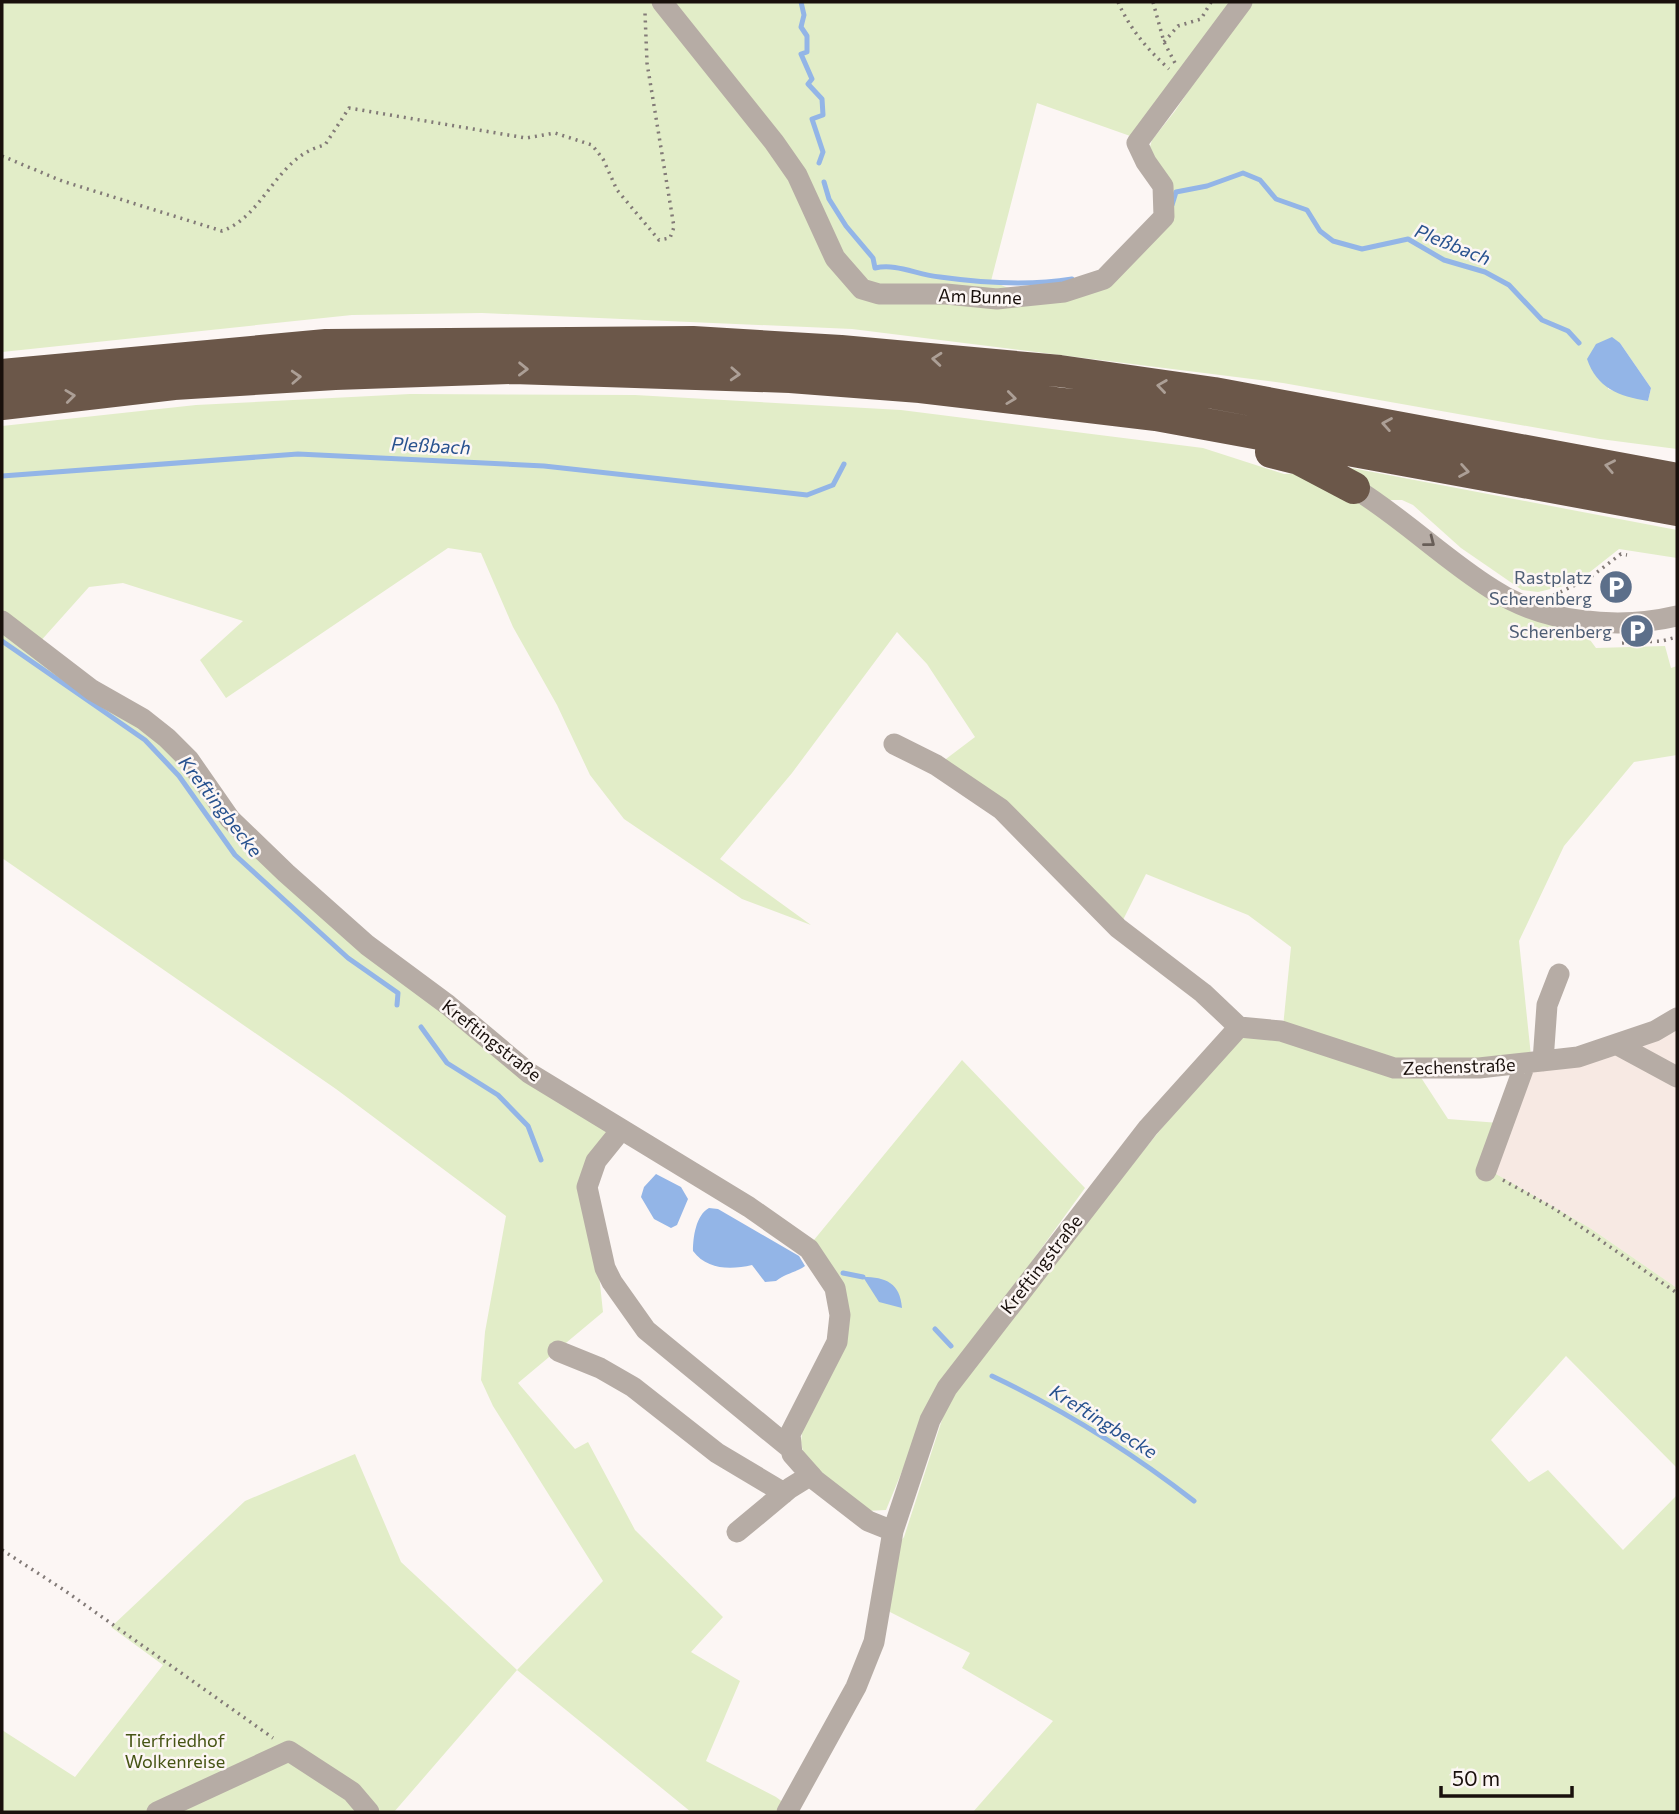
<svg xmlns="http://www.w3.org/2000/svg" width="1679" height="1814" font-family="Commissioner,sans-serif">
  <rect width="100%" height="100%" fill="#fcf6f4"/>
  <path fill="#f7e9e3" d="M 1677,1026 L 1677,1288 L 1590,1228 L 1491,1171 L 1527,1067 Z"/>
  <path fill="#e2edc8" fill-rule="evenodd" d="M 2,2 L 1233,2 L 1133,137 L 1037,103 L 991,281 L 1024,294 L 1105,284 L 1167,219 L 1149,150 L 1152,140 L 1175,111 L 1248,2 L 1677,2 L 1677,449 L 1600,439 L 1283,383 L 852,329 L 482,313 L 352,315 L 2,352 ZM 1620,343 L 1651,388 L 1648,401 L 1608,389 Z
    M 410,394 L 635,395 L 901,410 L 1203,448 L 1284,474 L 1307,473 L 1346,489 L 1459,577 L 1579,625 L 1596,648 L 1665,646 L 1671,668 L 1677,666 L 1677,755 L 1634,762 L 1564,846 L 1519,941 L 1531,1056 L 1396,1063 L 1283,1027 L 1291,947 L 1248,915 L 1146,874 L 1120,926 L 942,762 L 975,737 L 927,664 L 897,632 L 792,773 L 720,859 L 811,925 L 742,899 L 624,819 L 590,775 L 557,705 L 513,627 L 481,553 L 448,548 L 226,698 L 200,660 L 243,621 L 123,583 L 89,587 L 38,644 L 2,617 L 2,426 L 196,405 Z
    M 1320,462 L 1677,530 L 1677,558 L 1619,549 L 1576,583 L 1538,592 L 1522,590 L 1461,548 L 1413,505 L 1402,500 L 1386,500 Z
    M 2,630 L 141,722 L 185,763 L 225,821 L 612,1133 L 582,1178 L 595,1237 L 603,1312 L 518,1383 L 575,1449 L 588,1442 L 635,1530 L 723,1617 L 691,1652 L 740,1681 L 706,1761 L 776,1797 L 784,1803 L 780,1812 L 691,1812 L 517,1670 L 394,1812 L 2,1812 L 2,1730 L 75,1777 L 163,1665 L 111,1627 L 245,1501 L 355,1454 L 401,1562 L 517,1670 L 603,1581 L 493,1406 L 481,1380 L 485,1332 L 506,1216 L 336,1089 L 2,858 Z
    M 1260,1035 L 1420,1076 L 1448,1119 L 1499,1123 L 1484,1167 L 1590,1228 L 1677,1288 L 1677,1468 L 1566,1356 L 1491,1440 L 1529,1482 L 1548,1470 L 1623,1550 L 1677,1495 L 1677,1812 L 973,1812 L 1053,1721 L 962,1668 L 970,1653 L 890,1612 L 889,1557 L 904,1537 L 951,1392 L 1101,1202 L 1236,1038 Z
    M 962,1060 L 1085,1188 L 931,1401 L 886,1510 L 866,1511 L 804,1457 L 801,1442 L 803,1424 L 843,1318 L 809,1246 Z"/>
  <path fill="#93b5e7" d="M 1612,337 L 1620,343 L 1651,388 L 1648,401 C 1618,396 1597,388 1587,359 L 1596,344 Z
    M 656,1174 L 681,1187 L 688,1199 L 677,1225 L 671,1228 L 654,1219 L 641,1197 L 644,1187 Z
    M 709,1208 L 718,1209 L 799,1256 L 805,1266 C 795,1273 786,1273 776,1281 L 765,1282 L 752,1265 C 731,1270 707,1270 693,1251 C 693,1237 696,1215 709,1208 Z
    M 863,1277 C 886,1277 900,1283 902,1308 L 879,1302 Z"/>
  <g fill="none" stroke-linecap="round" stroke-linejoin="round">
    <path stroke="#93b5e7" stroke-width="5" d="M 801,2 L 804,15 L 801,27 L 807,36 L 807,52 L 801,54 L 812,79 L 808,84 L 822,99 L 823,115 L 812,119 L 823,152 L 819,163
      M 824,182 L 829,199 L 846,226 L 873,258 L 875,268 C 897,263 917,275 940,277 C 983,283 1028,286 1072,279
      M 1172,205 L 1176,192 L 1207,186 L 1243,173 L 1260,180 L 1276,199 L 1307,210 L 1320,231 L 1333,241 L 1362,249 L 1408,239 L 1444,260 L 1485,272 L 1509,285 L 1542,320 L 1568,331 L 1579,343
      M 2,476 L 298,454 L 544,466 L 807,495 L 833,485 L 844,464
      M 2,641 L 145,740 L 179,776 L 235,855 L 348,958 L 398,993 L 397,1005
      M 421,1027 L 447,1063 L 498,1095 L 528,1126 L 541,1160
      M 843,1273 L 863,1277
      M 935,1329 L 951,1346
      M 992,1376 C 1064,1410 1131,1452 1194,1501"/>
    <path stroke="#827a77" stroke-width="3.5" stroke-dasharray="2 5" stroke-linecap="butt" d="M 1118,2 C 1130,29 1147,49 1169,69
      M 1153,2 L 1164,42 L 1175,63
      M 1164,42 L 1178,26 L 1201,19 L 1211,2
      M 2,156 L 62,181 L 222,231 C 266,215 276,156 325,145 L 349,108 L 526,138 L 555,133 L 592,145 L 603,159 L 617,190 L 659,240 L 670,238 L 674,227 L 647,63 L 645,13
      M 1554,595 L 1588,579 L 1621,554 L 1627,555
      M 1622,643 L 1662,641 L 1673,638
      M 1503,1180 L 1555,1209 L 1677,1293
      M 2,1550 L 64,1590 L 273,1738"/>
    <path stroke="#b6aca5" stroke-width="21" d="M 662,2 L 774,142 L 797,175 L 835,258 L 862,289 L 879,294 L 946,294 L 997,299 L 1064,292 L 1104,279 L 1164,217 L 1163,186 L 1146,162 L 1137,143 L 1242,2
      M 1354,488 C 1403,518 1444,559 1492,589 C 1543,623 1618,630 1677,616
      M 2,621 L 92,690 L 143,719 L 167,738 L 189,760 L 230,819 L 286,873 L 367,945 L 448,1005 L 529,1073 L 749,1207 L 809,1249 L 835,1288 L 840,1315 L 837,1342 L 790,1434 L 792,1454 L 815,1480 L 868,1521 L 893,1531
      M 894,744 L 936,765 L 1001,809 L 1118,928 L 1203,993 L 1239,1027
      M 1239,1027 L 1281,1031 L 1394,1068 L 1479,1068 L 1578,1057 L 1655,1031 L 1677,1018
      M 1616,1044 L 1677,1077
      M 1543,1061 L 1547,1005 L 1559,974
      M 621,1130 L 596,1161 L 587,1187 L 605,1268 L 612,1282 L 646,1330 L 791,1449
      M 1486,1171 L 1525,1064
      M 558,1351 L 600,1368 L 633,1387 L 717,1453 L 784,1493
      M 737,1532 L 790,1488 L 811,1475
      M 157,1812 L 289,1751 L 352,1792 L 369,1812
      M 787,1812 L 856,1687 L 874,1642 L 893,1531 L 930,1420 L 947,1388 L 1148,1128 L 1239,1027"/>
    <path stroke="#6b5749" stroke-width="32" d="M 2,375 L 326,345 L 693,342 L 841,351 L 1060,371 L 1214,393 L 1677,479
      M 2,404 L 174,384 L 335,374 L 513,368 L 790,377 L 920,387 L 1156,415 L 1677,510
      M 1271,452 L 1299,459 L 1354,488"/>
  </g>
  <defs><path id="oneway-chevron" d="M-2-3.5L2.5 0L-2 3.5" fill="none" stroke-width="1.6" stroke-linecap="round" stroke-linejoin="round" transform="scale(1.75)"/></defs>
  <g stroke="#ac9f96">
    <use href="#oneway-chevron" transform="translate(937 359) rotate(-175)"/>
    <use href="#oneway-chevron" transform="translate(523 369) rotate(1)"/>
    <use href="#oneway-chevron" transform="translate(735 374) rotate(3)"/>
    <use href="#oneway-chevron" transform="translate(296 377) rotate(-3)"/>
    <use href="#oneway-chevron" transform="translate(1162 386) rotate(-172)"/>
    <use href="#oneway-chevron" transform="translate(70 396) rotate(-7)"/>
    <use href="#oneway-chevron" transform="translate(1011 398) rotate(7)"/>
    <use href="#oneway-chevron" transform="translate(1387 424) rotate(-170)"/>
    <use href="#oneway-chevron" transform="translate(1610 466) rotate(-169)"/>
    <use href="#oneway-chevron" transform="translate(1464 471) rotate(10)"/>
  </g>
  <use stroke="#685e58" href="#oneway-chevron" transform="translate(1430 542) rotate(38)"/>
  <defs>
    <g id="parking-disc" transform="scale(1.75)"><circle r="9.5" fill="#5c6f8a" stroke="#fcf6f4"/><path d="M-3.5-5.5H1a3.5 3.5 0 0 1 0 7H-1V5.5H-3.5ZM-1-3.4V-.6H.8a1.4 1.4 0 0 0 0-2.8Z" fill="#fff"/></g>
  </defs>
  <g fill-rule="evenodd">
    <use href="#parking-disc" x="1616" y="587"/>
    <use href="#parking-disc" x="1637" y="631"/>
  </g>
  <g text-anchor="middle" dominant-baseline="central" stroke-width="5" stroke-linejoin="round" paint-order="stroke">
    <g font-size="18" fill="#19100c" stroke="#fcf6f4">
      <text transform="translate(980 296) rotate(2)">Am Bunne</text>
      <text transform="translate(492 1040) rotate(38)">Kreftingstraße</text>
      <text transform="translate(1459 1066) rotate(-2)">Zechenstraße</text>
      <text transform="translate(1041 1264) rotate(-52)">Kreftingstraße</text>
    </g>
    <g font-size="18" fill="#4e5e75" stroke="#fcf6f4" text-anchor="end">
      <text x="1592" y="577">Rastplatz<tspan x="1592" dy="21">Scherenberg</tspan></text>
      <text x="1612" y="631">Scherenberg</text>
    </g>
    <g font-size="18" fill="#465414" stroke="#fcf6f4">
      <text x="175" y="1740">Tierfriedhof<tspan x="175" dy="21">Wolkenreise</tspan></text>
    </g>
    <g font-size="19" font-style="italic" fill="#28528f" stroke="#fcf6f4">
      <text transform="translate(1453 244) rotate(22)">Pleßbach</text>
      <text transform="translate(431 445) rotate(3)">Pleßbach</text>
      <text transform="translate(221 806) rotate(52)">Kreftingbecke</text>
      <text transform="translate(1104 1421) rotate(32)">Kreftingbecke</text>
    </g>
  </g>
  <rect width="1679" height="1814" fill="none" stroke="#19100c" stroke-width="7"/>
  <path d="M1441 1786v10h131v-10" fill="none" stroke="#19100c" stroke-width="3.5"/>
  <text x="1452" y="1786" font-size="21" fill="#19100c" stroke="#fcf6f4" stroke-width="5" paint-order="stroke">50 m</text>
</svg>
